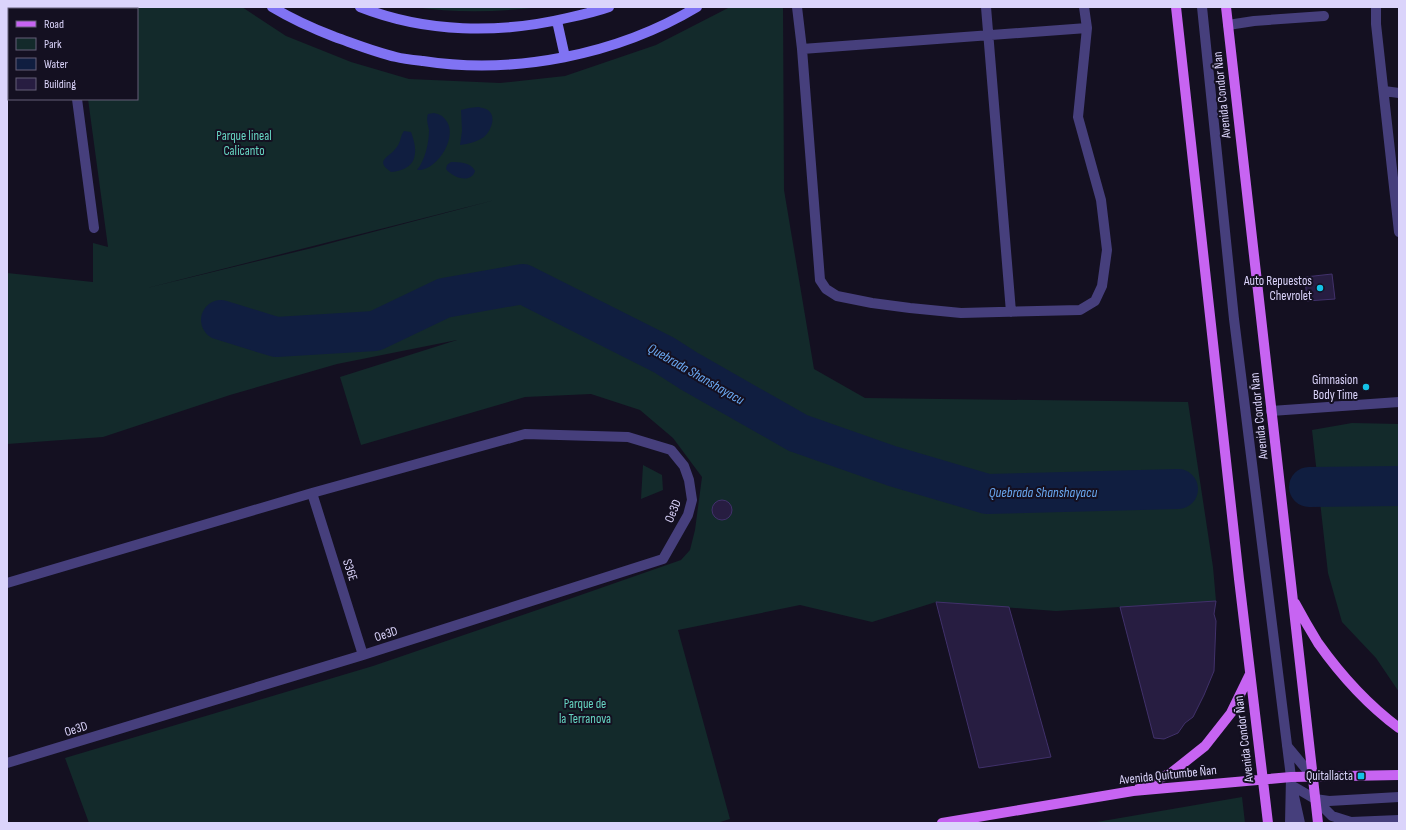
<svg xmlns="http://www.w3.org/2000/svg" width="1406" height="830" font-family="'Sofia Sans Condensed',sans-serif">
  <rect width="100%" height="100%" fill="#141021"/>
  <path fill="#132a2b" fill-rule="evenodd" d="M 76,7 L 242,7 L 286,36 L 351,62 L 409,79 L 500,83 L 565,76 L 656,45 L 730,7 L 783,7 L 784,190 L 814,369 L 865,398 L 1188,402 L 1213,567 L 1216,601 L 1056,611 L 936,602 L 872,622 L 800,605 L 678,630 L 730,819 L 717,823 L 89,823 L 65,758 L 373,666 L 575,597 L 681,560 L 690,550 L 695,530 L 702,477 L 673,438 L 640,410 L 591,394 L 525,397 L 361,445 L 340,377 L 457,340 L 337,364 L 230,395 L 103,437 L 7,444 L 7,273 L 93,282 L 93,243 L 108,247 L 88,99 L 137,99 L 137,9 L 76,9 ZM 495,200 L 312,248 L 147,288 Z
    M 413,7 L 541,7 C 498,12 456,13 413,7 Z
    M 1352,423 L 1399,424 L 1399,692 L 1376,658 L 1342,622 L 1328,573 L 1312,430 Z
    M 643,465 L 662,475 L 663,490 L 641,499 Z
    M 1242,797 L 1245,823 L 1091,823 Z"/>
  <path fill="#101e40" d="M 478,107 C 482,108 487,108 490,112 C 496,119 490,132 484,137 C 476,142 469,144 460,145 L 462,131 L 461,110 L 469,108 Z
    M 434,113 C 438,114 442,115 445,119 C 460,135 437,172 417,170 C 425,160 429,143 429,130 C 428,125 426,119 428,114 Z
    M 404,131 L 411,132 C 419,153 417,170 391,172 C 374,160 389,158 396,148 C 401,143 400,136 404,131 Z
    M 451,162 C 459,162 471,162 475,171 C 471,184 453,178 446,169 L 447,165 Z"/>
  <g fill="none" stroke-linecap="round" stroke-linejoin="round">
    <path stroke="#101e40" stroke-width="40" d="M 221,320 L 276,337 L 375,331 L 444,298 L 523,284 L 664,355 L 689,371 L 798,433 L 892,466 L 987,494 L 1178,489
      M 1309,487 L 1399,486"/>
  </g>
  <path fill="#271d41" stroke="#41316b" d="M 1332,274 L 1335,299 L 1307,301 L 1305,277 Z
    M712 510a10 10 0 1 1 20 0a10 10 0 1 1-20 0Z
    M 1216,601 L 1214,614 L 1216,621 L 1214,671 L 1204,695 L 1193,717 L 1185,723 L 1178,733 L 1164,739 L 1154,738 L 1120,607 Z
    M 936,602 L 1009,607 L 1051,757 L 979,768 Z"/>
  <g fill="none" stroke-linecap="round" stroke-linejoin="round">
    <path stroke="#463f7c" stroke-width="10" d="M 797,7 L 802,49 L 820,280 L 826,289 L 837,296 L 872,303 L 910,308 L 961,313 L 1080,310 L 1095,301 L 1102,286 L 1107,250 L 1101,200 L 1078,117 L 1087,28 L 1084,7
      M 986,7 L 1011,312
      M 1202,7 L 1234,319 L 1291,777 L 1290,823
      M 1228,25 L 1254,21 L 1324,16
      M 802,49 L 1087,28
      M 1271,411 L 1399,402
      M 1287,746 L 1312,776
      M 1291,785 L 1315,799 L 1332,816 L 1351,822 L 1399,820
      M 1294,796 L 1300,823
      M 1315,799 L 1329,801 L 1399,797"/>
    <path stroke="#463f7c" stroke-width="10" d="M 66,7 L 66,9
      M 1376,7 L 1376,24 L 1399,232
      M 1384,91 L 1399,93
      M 77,99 L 94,228
      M 312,493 L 363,655
      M 7,583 L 312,493 L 525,434 L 628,437 L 671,450 L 684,466 L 689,480 L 692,500 L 688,515 L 663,559 L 363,655 L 7,763"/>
    <path stroke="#8073f3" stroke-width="10" d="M 272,7 C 292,19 314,29 335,37 C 355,44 375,52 396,57 C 404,59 414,60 423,61 C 514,75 617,55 697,7
      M 360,7 C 426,33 499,34 567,18 C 581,15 595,12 609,7
      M 557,21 L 565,57"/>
    <path stroke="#c764f2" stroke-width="10" d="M 1176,7 L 1239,579 L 1268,823
      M 1226,7 L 1318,823
      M 1295,603 C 1302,616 1310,630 1318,643 C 1340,674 1368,705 1399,728
      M 1139,788 L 1171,773 L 1205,746 L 1231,713 L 1250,674
      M 942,823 L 1133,791 L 1291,777 L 1399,775"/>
  </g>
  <g fill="#14c2e7" stroke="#141021" stroke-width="1.5">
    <circle cx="1320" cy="288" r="4"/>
    <circle cx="1366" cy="387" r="4"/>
    <rect x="1357" y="772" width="8" height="8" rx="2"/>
  </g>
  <g text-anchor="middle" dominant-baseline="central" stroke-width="4" stroke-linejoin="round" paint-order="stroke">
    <g font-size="13" fill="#dbd4fb" stroke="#141021">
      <text transform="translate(1222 95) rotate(-96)">Avenida Condor Ñan</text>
      <text transform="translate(1259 416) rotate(-96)">Avenida Condor Ñan</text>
      <text transform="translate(673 511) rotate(-68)">Oe3D</text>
      <text transform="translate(350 570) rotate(72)">S36E</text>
      <text transform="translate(386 634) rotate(-18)">Oe3D</text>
      <text transform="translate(76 729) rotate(-17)">Oe3D</text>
      <text transform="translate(1244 739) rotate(-97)">Avenida Condor Ñan</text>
      <text transform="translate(1168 775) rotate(-6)">Avenida Quitumbe Ñan</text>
    </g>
    <g font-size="13" fill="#66d5c2" stroke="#141021">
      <text x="244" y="136">Parque lineal<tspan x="244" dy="15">Calicanto</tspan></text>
      <text x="585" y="704">Parque de<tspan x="585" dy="15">la Terranova</tspan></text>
    </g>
    <g font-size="13" fill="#dbd4fb" stroke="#141021" text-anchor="end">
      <text x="1312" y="281">Auto Repuestos<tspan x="1312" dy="15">Chevrolet</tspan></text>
      <text x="1358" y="380">Gimnasion<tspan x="1358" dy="15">Body Time</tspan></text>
      <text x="1353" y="776">Quitallacta</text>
    </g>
    <g font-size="14" font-style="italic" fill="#6ba9f2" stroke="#141021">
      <text transform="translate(696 374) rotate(30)">Quebrada Shanshayacu</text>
      <text x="1043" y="492">Quebrada Shanshayacu</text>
    </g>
  </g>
  <rect width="1406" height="830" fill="none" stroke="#dbd4fb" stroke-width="16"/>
  <rect x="8" y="8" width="130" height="92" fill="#141021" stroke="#645e78"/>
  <rect x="16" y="21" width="20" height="6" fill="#c764f2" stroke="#645e78"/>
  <text x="44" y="28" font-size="12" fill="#dbd4fb">Road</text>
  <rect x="16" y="38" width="20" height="12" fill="#132a2b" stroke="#645e78"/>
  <text x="44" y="48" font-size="12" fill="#dbd4fb">Park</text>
  <rect x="16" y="58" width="20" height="12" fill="#101e40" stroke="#645e78"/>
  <text x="44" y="68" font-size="12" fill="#dbd4fb">Water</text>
  <rect x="16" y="78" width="20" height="12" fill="#271d41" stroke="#645e78"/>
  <text x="44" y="88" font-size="12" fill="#dbd4fb">Building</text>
</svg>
